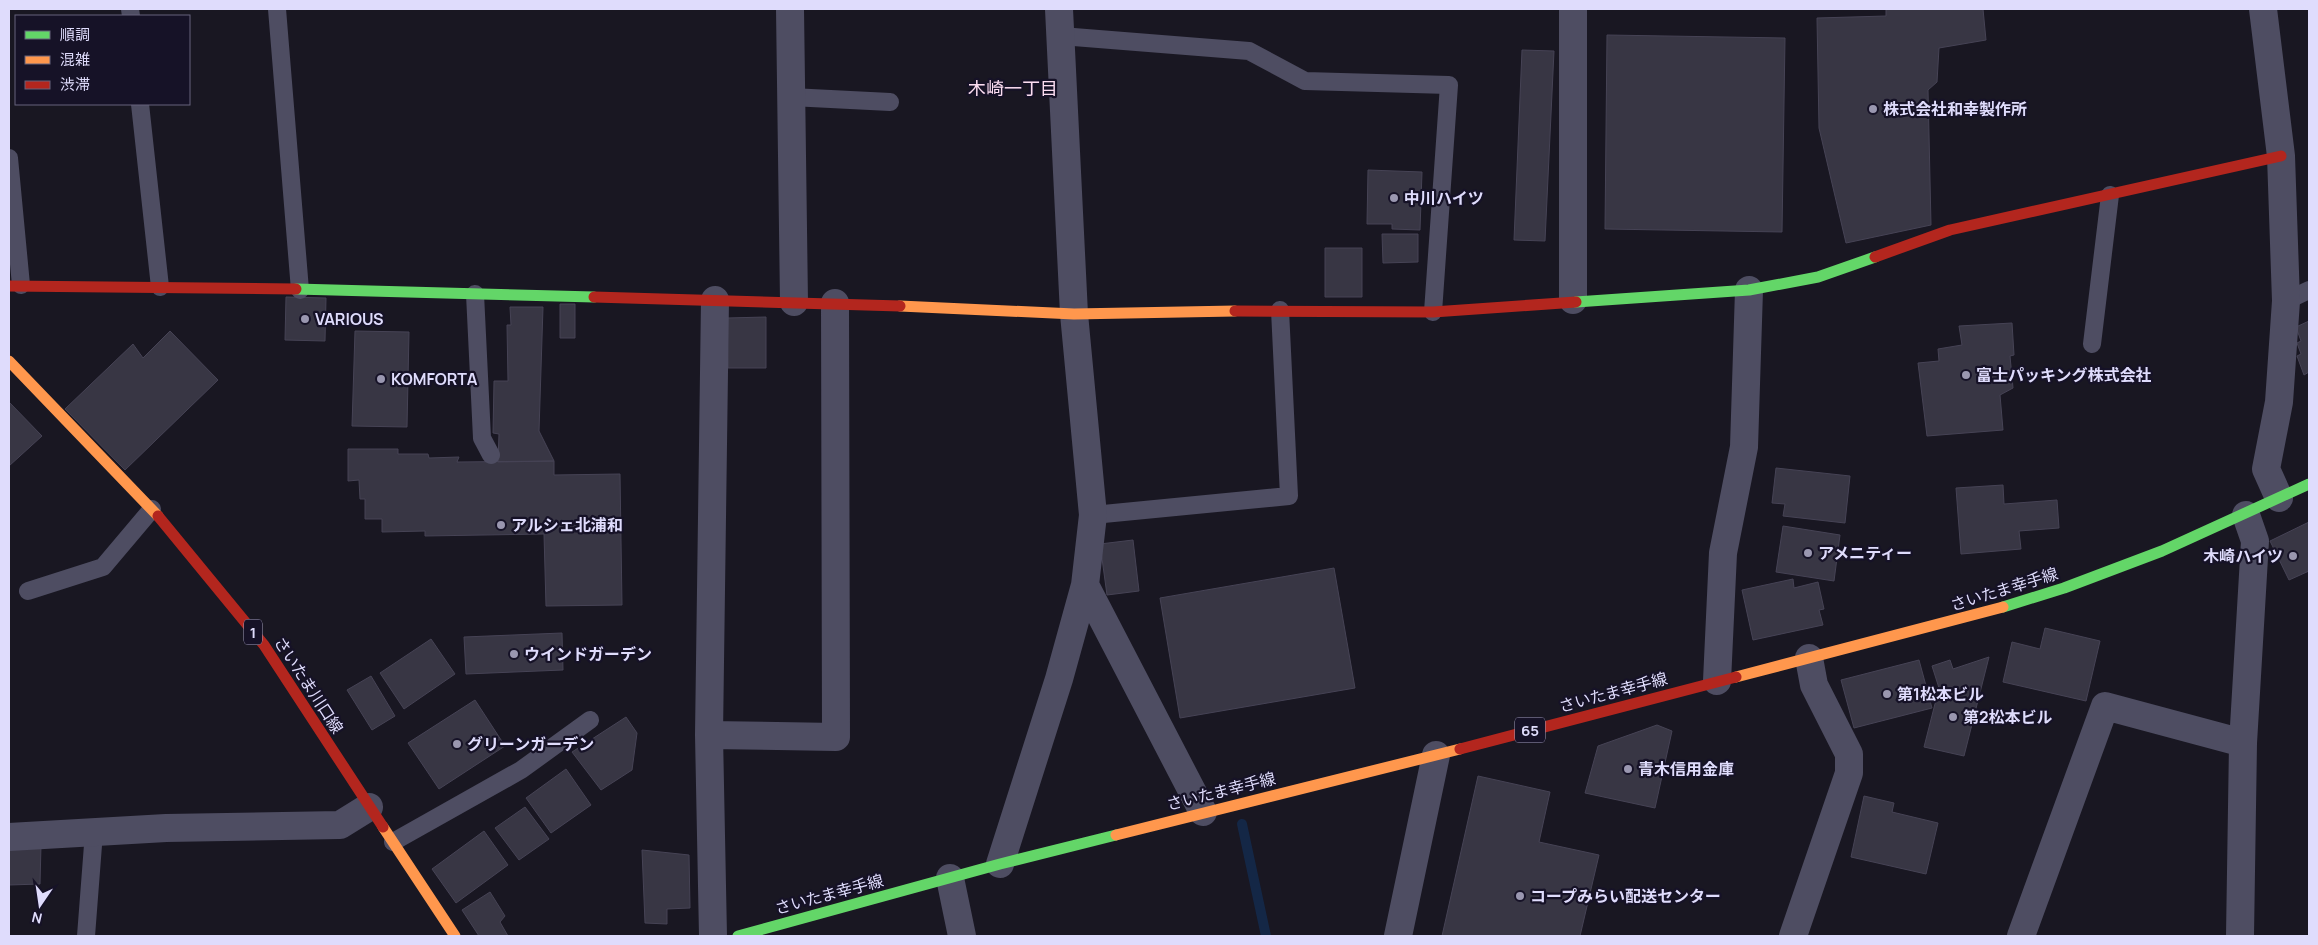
<svg xmlns="http://www.w3.org/2000/svg" width="2318" height="945" font-family="Manrope,'Noto Sans JP',sans-serif">
  <rect width="100%" height="100%" fill="#191722"/>
  <g fill="none" stroke-linecap="round" stroke-linejoin="round">
    <path stroke="#142746" stroke-width="10" d="M 1242,824 L 1266,936"/>
  </g>
  <path fill="#383644" stroke="#464355" d="M 1886,9 L 1983,9 L 1986,40 L 1939,48 L 1937,82 L 1928,90 L 1931,225 L 1846,243 L 1819,128 L 1817,18 L 1886,16 Z
    M 1607,35 L 1785,38 L 1782,232 L 1605,229 Z
    M 1522,50 L 1554,51 L 1545,241 L 1514,240 Z
    M 1368,170 L 1422,172 L 1420,230 L 1392,229 L 1392,224 L 1367,224 Z
    M 1382,234 L 1418,234 L 1418,262 L 1383,263 Z
    M 1325,248 L 1362,248 L 1362,297 L 1325,297 Z
    M 286,297 L 326,298 L 325,341 L 285,340 Z
    M 560,304 L 575,304 L 575,338 L 560,338 Z
    M 510,307 L 543,307 L 539,431 L 554,461 L 498,462 L 499,434 L 493,433 L 494,381 L 508,381 L 507,325 L 511,325 Z
    M 766,317 L 766,368 L 728,368 L 727,318 Z
    M 2309,321 L 2309,372 L 2304,375 L 2297,356 L 2301,354 L 2297,343 L 2301,341 L 2296,327 Z
    M 2012,323 L 2014,355 L 2010,356 L 2013,388 L 2000,395 L 2003,430 L 1927,436 L 1918,363 L 1939,361 L 1938,349 L 1962,345 L 1959,326 Z
    M 170,331 L 218,380 L 125,470 L 65,409 L 133,344 L 143,358 Z
    M 355,331 L 409,332 L 407,427 L 352,426 Z
    M 9,402 L 42,436 L 9,466 Z
    M 348,449 L 398,449 L 398,454 L 428,454 L 429,458 L 459,457 L 457,462 L 554,461 L 554,475 L 620,474 L 622,605 L 546,606 L 544,534 L 425,536 L 425,531 L 382,532 L 382,519 L 365,519 L 365,499 L 360,499 L 359,480 L 348,481 Z
    M 1776,468 L 1850,476 L 1845,523 L 1783,516 L 1785,504 L 1772,503 Z
    M 2003,485 L 2004,504 L 2057,500 L 2059,528 L 2019,531 L 2021,549 L 1961,554 L 1956,488 Z
    M 2309,522 L 2309,571 L 2289,580 L 2270,541 Z
    M 1783,526 L 1840,535 L 1834,581 L 1776,572 Z
    M 1133,540 L 1139,591 L 1107,595 L 1100,544 Z
    M 1334,568 L 1355,688 L 1180,718 L 1160,598 Z
    M 1793,579 L 1794,588 L 1818,582 L 1824,609 L 1819,610 L 1823,625 L 1753,640 L 1742,590 Z
    M 2045,628 L 2100,641 L 2086,701 L 2003,682 L 2012,642 L 2040,649 Z
    M 562,633 L 563,670 L 466,674 L 464,637 Z
    M 431,639 L 455,674 L 404,709 L 380,673 Z
    M 1989,657 L 1964,756 L 1924,747 L 1939,688 L 1932,666 L 1950,660 L 1953,669 Z
    M 1919,660 L 1932,708 L 1854,728 L 1841,680 Z
    M 371,676 L 395,716 L 372,730 L 347,690 Z
    M 475,700 L 505,746 L 439,789 L 408,743 Z
    M 626,717 L 637,733 L 632,770 L 601,790 L 572,752 Z
    M 1657,725 L 1672,731 L 1655,808 L 1585,793 L 1598,746 Z
    M 566,769 L 591,805 L 551,833 L 526,798 Z
    M 1478,776 L 1550,792 L 1539,842 L 1599,855 L 1580,936 L 1442,936 Z
    M 1864,796 L 1894,803 L 1892,812 L 1938,823 L 1926,874 L 1851,857 Z
    M 525,807 L 549,839 L 519,860 L 495,828 Z
    M 484,831 L 508,865 L 456,903 L 432,869 Z
    M 9,843 L 41,845 L 40,884 L 9,885 Z
    M 642,850 L 689,855 L 690,908 L 667,909 L 667,924 L 645,923 Z
    M 490,892 L 505,916 L 500,922 L 508,936 L 479,936 L 462,910 Z"/>
  <g fill="none" stroke-linecap="round" stroke-linejoin="round">
    <path stroke="#4e4d62" stroke-width="18" d="M 130,9 L 131,16
      M 277,9 L 300,290
      M 1061,36 L 1249,51 L 1305,81 L 1449,85 L 1433,312
      M 791,97 L 890,102
      M 140,104 L 160,287
      M 9,158 L 21,285
      M 475,294 L 482,438 L 491,455
      M 2286,301 L 2309,290
      M 2092,344 L 2110,195
      M 1093,515 L 1289,496 L 1280,310
      M 28,591 L 103,567 L 152,509
      M 393,842 L 521,770 L 590,720
      M 86,936 L 94,832"/>
    <path stroke="#4e4d62" stroke-width="28" d="M 790,9 L 794,302
      M 1059,9 L 1074,314 L 1093,515 L 1085,585
      M 1573,9 L 1573,300
      M 2263,9 L 2281,156 L 2286,301 L 2279,402 L 2266,469 L 2279,498
      M 1717,681 L 1723,553 L 1744,447 L 1749,290
      M 709,735 L 836,737 L 835,303
      M 9,837 L 166,828 L 340,825 L 369,807
      M 1000,864 L 1059,679 L 1085,585 L 1203,812
      M 950,878 L 962,936
      M 713,936 L 709,735 L 715,300
      M 1398,936 L 1436,755
      M 1793,936 L 1849,773 L 1849,754 L 1814,685 L 1809,658
      M 2021,936 L 2105,706 L 2243,743
      M 2240,936 L 2243,743 L 2255,541 L 2246,515"/>
    <path stroke="#63d668" stroke-width="11" d="M 296,289 L 594,297
      M 1576,302 L 1749,290 L 1818,277 L 1875,257
      M 2003,607 L 2064,588 L 2162,551 L 2309,484
      M 738,936 L 1000,864 L 1116,835"/>
    <path stroke="#ff974d" stroke-width="11" d="M 900,306 L 1074,314 L 1235,311
      M 9,361 L 158,516
      M 1736,677 L 2003,607
      M 383,827 L 455,936
      M 1116,835 L 1460,749"/>
    <path stroke="#b3261e" stroke-width="11" d="M 1875,257 L 1950,230 L 2281,156
      M 9,286 L 296,289
      M 594,297 L 900,306
      M 1235,311 L 1433,312 L 1576,302
      M 158,516 L 264,645 L 383,827
      M 1460,749 L 1736,677"/>
  </g>
  <g fill="#9a97b0" stroke="#161227" stroke-width="2">
    <circle cx="1873" cy="109" r="5"/>
    <circle cx="1394" cy="198" r="5"/>
    <circle cx="305" cy="319" r="5"/>
    <circle cx="1966" cy="375" r="5"/>
    <circle cx="381" cy="379" r="5"/>
    <circle cx="501" cy="525" r="5"/>
    <circle cx="1808" cy="553" r="5"/>
    <circle cx="2293" cy="556" r="5"/>
    <circle cx="514" cy="654" r="5"/>
    <circle cx="1887" cy="694" r="5"/>
    <circle cx="1953" cy="717" r="5"/>
    <circle cx="457" cy="744" r="5"/>
    <circle cx="1628" cy="769" r="5"/>
    <circle cx="1520" cy="896" r="5"/>
  </g>
  <g text-anchor="middle" dominant-baseline="central" stroke-width="4.5" stroke-linejoin="round" paint-order="stroke">
    <g fill="#161227" stroke="#a39fbc" stroke-width="1">
      <rect x="244" y="619.5" width="18" height="25" rx="4"/>
      <rect x="1515" y="717.5" width="30" height="25" rx="4"/>
    </g>
    <g font-size="15" font-weight="bold" fill="#dfdcfc">
      <text x="253" y="632">1</text>
      <text x="1530" y="730">65</text>
    </g>
    <g font-size="16" font-weight="bold" fill="#dfdcfc" stroke="#161227" text-anchor="start">
      <text x="1883" y="109">株式会社和幸製作所</text>
      <text x="1404" y="198">中川ハイツ</text>
      <text x="315" y="319">VARIOUS</text>
      <text x="1976" y="375">富士パッキング株式会社</text>
      <text x="391" y="379">KOMFORTA</text>
      <text x="511" y="525">アルシェ北浦和</text>
      <text x="1818" y="553">アメニティー</text>
      <text x="2283" y="556" text-anchor="end">木崎ハイツ</text>
      <text x="524" y="654">ウインドガーデン</text>
      <text x="1897" y="694">第1松本ビル</text>
      <text x="1963" y="717">第2松本ビル</text>
      <text x="467" y="744">グリーンガーデン</text>
      <text x="1638" y="769">青木信用金庫</text>
      <text x="1530" y="896">コープみらい配送センター</text>
    </g>
    <g font-size="16" fill="#dfdcfc" stroke="#161227">
      <text transform="translate(2004 589) rotate(-17)">さいたま幸手線</text>
      <text transform="translate(309 685) rotate(57)">さいたま川口線</text>
      <text transform="translate(1613 692) rotate(-15)">さいたま幸手線</text>
      <text transform="translate(1221 791) rotate(-14)">さいたま幸手線</text>
      <text transform="translate(829 894) rotate(-15)">さいたま幸手線</text>
    </g>
    <g font-size="18" fill="#fcddf1" stroke="#161227">
      <text x="1013" y="88">木崎一丁目</text>
    </g>
  </g>
  <rect width="2318" height="945" fill="none" stroke="#dfdcfc" stroke-width="20"/>
  <rect x="15" y="15" width="175" height="90" fill="#161227" stroke="#66637c"/>
  <rect x="25" y="31" width="25" height="8" fill="#63d668" stroke="#66637c"/>
  <text x="60" y="40" font-size="15" fill="#dfdcfc">順調</text>
  <rect x="25" y="56" width="25" height="8" fill="#ff974d" stroke="#66637c"/>
  <text x="60" y="65" font-size="15" fill="#dfdcfc">混雑</text>
  <rect x="25" y="81" width="25" height="8" fill="#b3261e" stroke="#66637c"/>
  <text x="60" y="90" font-size="15" fill="#dfdcfc">渋滞</text>
  <g transform="translate(40 905) rotate(193)" stroke="#161227" stroke-width="4" paint-order="stroke">
  <path d="M0-4L9 19L0 12L-9 19Z" fill="#dfdcfc"/>
  <text y="-8" font-size="14" font-weight="bold" text-anchor="middle" fill="#dfdcfc">N</text>
  </g>
</svg>
